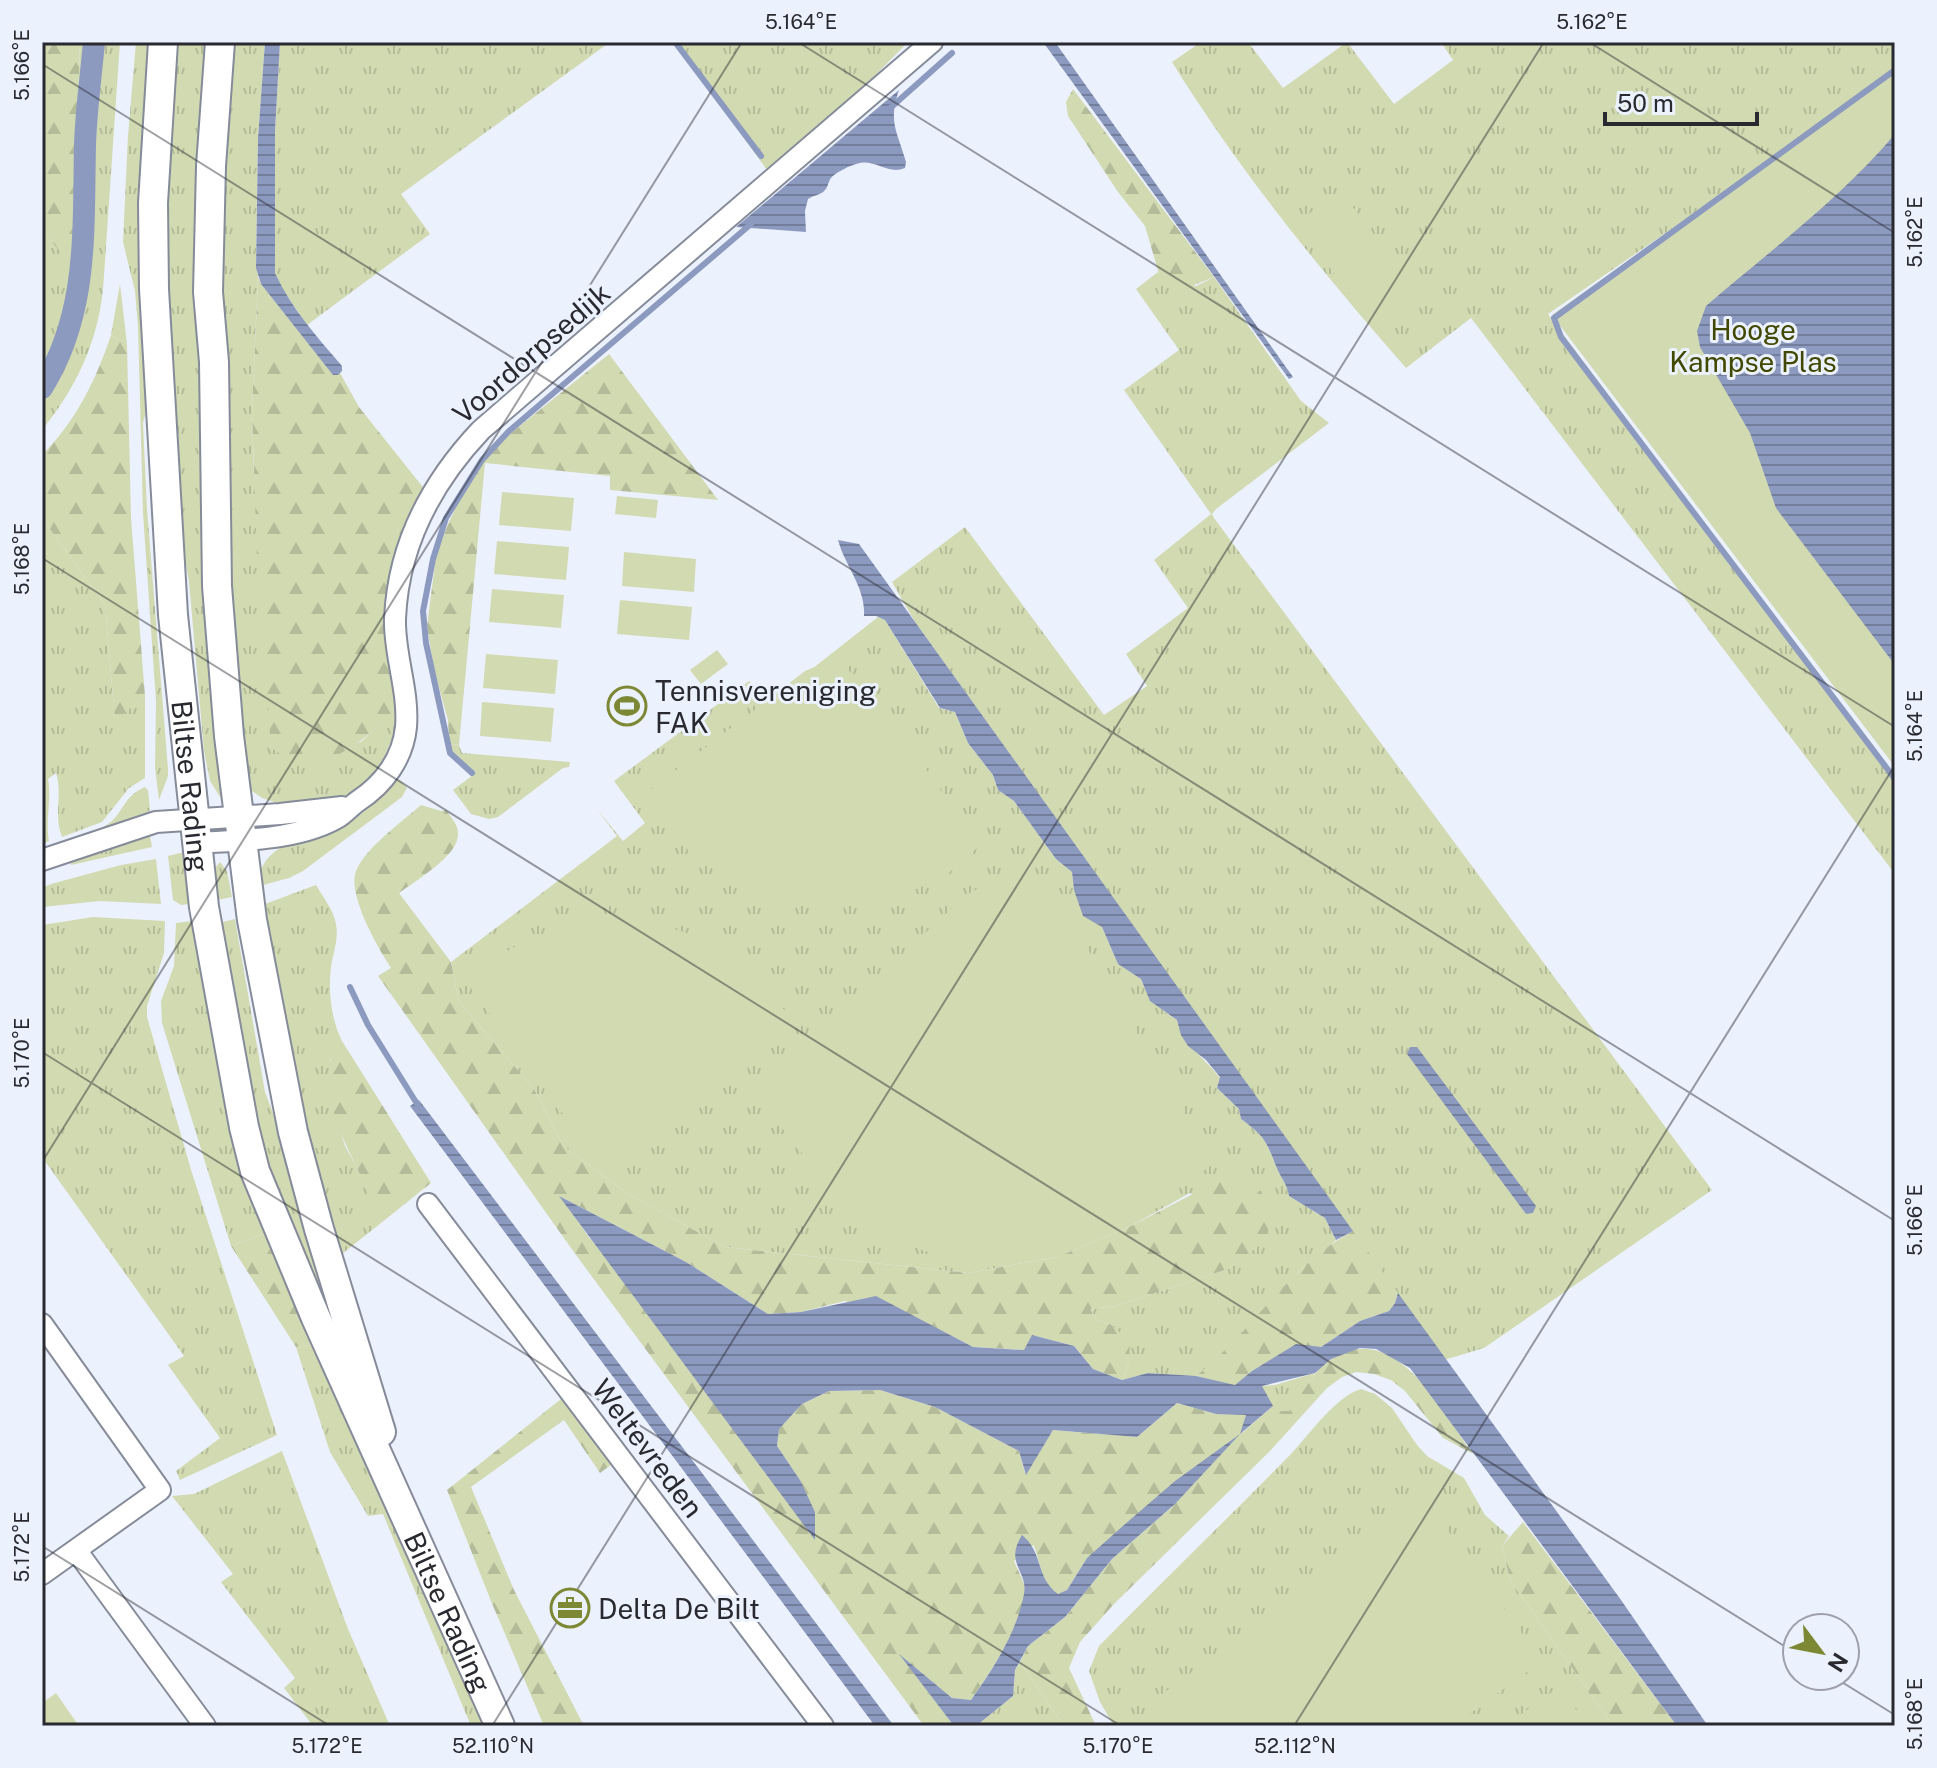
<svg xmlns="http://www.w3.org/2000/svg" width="1937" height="1768" font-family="'Public Sans',sans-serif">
  <defs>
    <pattern id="grass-tufts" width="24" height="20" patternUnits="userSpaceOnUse" patternTransform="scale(2)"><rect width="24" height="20" fill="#d2dab1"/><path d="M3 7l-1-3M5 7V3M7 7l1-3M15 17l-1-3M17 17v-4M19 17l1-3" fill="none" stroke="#b4bb99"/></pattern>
    <pattern id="forest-firs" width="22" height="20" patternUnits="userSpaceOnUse" patternTransform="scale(2)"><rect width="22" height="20" fill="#d2dab1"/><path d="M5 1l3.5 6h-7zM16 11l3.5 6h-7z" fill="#b4bb99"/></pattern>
    <pattern id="water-rules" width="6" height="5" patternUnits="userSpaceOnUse" patternTransform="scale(2)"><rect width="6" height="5" fill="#8d9ac0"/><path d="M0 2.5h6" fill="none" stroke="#737e9c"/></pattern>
  </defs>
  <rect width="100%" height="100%" fill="#ecf1fe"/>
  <path fill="url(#grass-tufts)" d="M 80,42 L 120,42 L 103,290 C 97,344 76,388 42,430 L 42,228 L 73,269 Z
    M 136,42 L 156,42 L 152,390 L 143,423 L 147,509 L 168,769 L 168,776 L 159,800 L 155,768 L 156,702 L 143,513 L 138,327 L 135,291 L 123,242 L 128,136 Z
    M 170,42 L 208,42 L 225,799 L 222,800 L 210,781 L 204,751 L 189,582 L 173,488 L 160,215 Z
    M 232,42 L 265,42 L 258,138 L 256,257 L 258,277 L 252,411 L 254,476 L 323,759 L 362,741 L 398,707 L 397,728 L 379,769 L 345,800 L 283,805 L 262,798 L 252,791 L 244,779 L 227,642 L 220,253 Z
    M 280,42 L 610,42 L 401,194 L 430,234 L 307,325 L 283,290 L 275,273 L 275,131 Z
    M 674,42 L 908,42 L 852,99 L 767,170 Z
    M 1201,42 L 1248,42 L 1283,88 L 1347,42 L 1394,104 L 1453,60 L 1441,42 L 1895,42 L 1895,68 L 1776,157 L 1548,314 L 1895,779 L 1895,874 L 1471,318 L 1406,368 C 1321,271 1240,172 1172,62 Z
    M 1158,272 L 1159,274 L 1196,286 L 1214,277 L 1301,401 L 1329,423 L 1216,509 L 1212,514 L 1214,518 L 1712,1190 L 1484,1348 L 1444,1360 L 915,622 L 892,582 L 965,527 L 1104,715 L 1147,686 L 1126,654 L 1188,608 L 1154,560 L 1211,514 L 1124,390 L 1179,350 L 1136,289 Z
    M 120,284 L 127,344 L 111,335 Z
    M 42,518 L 105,605 L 115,720 L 145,696 L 145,778 L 129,788 L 102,822 L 62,837 C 53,815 63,794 56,773 L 48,779 C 52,799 45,820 49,841 L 42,844 Z
    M 878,617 L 885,620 L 939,708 L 955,712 L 968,743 L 993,775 L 998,790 L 1014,801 L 1056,859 L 1072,872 L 1074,890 L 1102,927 L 1118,964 L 1141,979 C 1146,997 1161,1010 1177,1020 C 1184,1046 1204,1057 1220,1078 L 1217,1088 L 1239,1109 L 1241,1119 C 1264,1136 1266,1140 1276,1166 C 1280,1177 1287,1183 1289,1196 L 1325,1218 L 1336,1240 L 1300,1270 L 1220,1357 L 1196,1376 L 1148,1373 L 1122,1380 L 1129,1362 L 1112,1325 L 1096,1319 L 1090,1309 L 1116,1306 L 1228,1269 L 1266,1240 L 1190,1193 L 1129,1227 L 1057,1257 L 968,1273 L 725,1247 L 628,1194 L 563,1146 L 534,1089 L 459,1002 L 451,962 L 617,836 L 596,808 L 623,841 L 645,823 L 614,781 L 749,681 L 770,702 Z
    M 449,744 L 459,745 L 462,753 L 570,762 L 569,767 L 563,768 L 498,817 L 489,819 L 471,814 L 453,790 L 473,775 L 456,759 Z
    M 400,780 L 407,788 L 402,797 L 303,871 L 289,878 L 256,887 C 265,836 304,844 341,827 C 362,817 379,798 393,781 Z
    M 145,787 L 148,790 L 150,810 L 146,814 L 66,842 C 77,834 96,833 108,824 C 124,813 122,797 145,787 Z
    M 150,836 L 152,847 L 71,865 L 69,856 Z
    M 188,851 L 197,903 L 181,905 L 173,900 L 168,856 Z
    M 156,859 L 161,904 L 100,901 L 42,907 L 42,888 L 51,884 L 121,865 Z
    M 220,862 L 227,871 L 232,897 L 212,901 L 213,870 Z
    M 316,885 C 323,897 334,911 336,924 C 339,939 333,953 331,967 C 328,991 331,1019 342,1041 L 330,1060 L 336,1117 L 345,1146 L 372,1195 L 381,1223 L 342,1254 L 298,1117 L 259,911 L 266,909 L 265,904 Z
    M 93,917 L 165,921 L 164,953 L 147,1006 L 147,1017 L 192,1173 L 277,1435 L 180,1480 L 176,1471 L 220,1438 L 168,1365 L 184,1356 L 42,1157 L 42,925 Z
    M 235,919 L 265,1092 L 289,1155 L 362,1389 L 263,1173 L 215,924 Z
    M 191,921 L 192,926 L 201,926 L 268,1232 L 231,1246 L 162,1023 L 161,1001 L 174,966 L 176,923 Z
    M 316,1344 L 486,1726 L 471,1726 L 383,1514 L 368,1516 L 330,1452 L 296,1347 Z
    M 1315,1373 L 1299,1400 L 1289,1411 L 1275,1411 L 1261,1386 L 1275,1385 Z
    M 1361,1389 L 1375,1394 L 1392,1408 L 1417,1445 L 1427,1456 L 1464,1478 L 1485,1515 L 1509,1536 L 1502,1546 L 1510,1580 L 1613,1726 L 1114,1726 L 1100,1702 L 1089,1671 L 1099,1646 C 1162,1582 1227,1519 1290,1455 C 1309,1435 1336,1396 1361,1389 Z
    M 282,1451 L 348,1629 L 390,1726 L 313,1726 L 284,1688 L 295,1678 L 221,1582 L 233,1574 L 172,1496 L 194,1494 Z
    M 1020,1662 L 1064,1726 L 976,1726 L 1013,1696 L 1015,1670 Z"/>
  <path fill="url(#forest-firs)" d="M 42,42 L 80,42 L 73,270 L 42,228 Z
    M 1073,89 L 1214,277 L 1184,289 L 1173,285 L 1159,274 L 1145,226 L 1118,192 L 1068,116 L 1066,102 Z
    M 258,277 L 261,284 L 333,374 L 340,373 L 359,407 L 426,491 L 408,528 L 398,707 C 372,733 335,770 294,760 C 286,758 278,752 271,748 L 257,559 L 252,411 Z
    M 111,335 L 127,344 L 131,518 L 145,696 L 115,721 L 105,605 L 42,518 L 42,455 C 76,421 96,380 111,335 Z
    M 609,354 L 718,500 L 610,490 L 610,476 L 485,463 L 459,745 L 449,744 L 448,720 L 434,670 L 427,626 L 436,556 L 448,524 L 464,490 L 480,464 L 500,442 Z
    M 421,805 L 441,811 L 446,810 C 451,817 458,825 458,833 C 460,855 415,881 399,893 L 451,962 L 459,1002 L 534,1089 L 563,1146 L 628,1194 L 725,1247 L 968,1273 L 1057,1257 L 1129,1227 L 1218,1181 L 1261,1191 L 1271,1213 L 1267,1240 L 1228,1269 L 1116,1306 L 1090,1309 L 1096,1319 L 1112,1325 L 1130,1342 L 1129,1362 L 1122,1380 L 1093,1369 L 1074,1346 L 1032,1335 L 1025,1350 L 973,1347 L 944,1332 L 845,1301 L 801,1312 L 768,1314 L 686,1262 L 561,1197 L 588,1236 L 800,1480 L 777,1446 L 779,1428 L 802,1404 L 829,1391 L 880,1390 L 935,1407 L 1019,1451 L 1025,1473 L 1053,1430 L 1137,1437 L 1177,1403 L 1216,1414 L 1246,1415 L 1242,1433 L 1273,1406 L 1276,1411 L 1289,1411 C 1304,1394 1312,1371 1331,1359 C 1395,1318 1442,1411 1473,1454 L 1443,1438 L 1405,1391 L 1391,1380 L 1374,1374 L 1356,1372 L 1342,1377 L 1327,1388 L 1269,1452 L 1114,1604 L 1080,1642 L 1069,1668 L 1096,1726 L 1064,1726 L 1020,1662 L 1028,1646 L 1065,1617 L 1112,1559 L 1175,1504 L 1087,1558 L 1067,1590 L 1058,1594 L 1045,1584 L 1034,1545 L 1014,1561 C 1017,1569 1025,1582 1025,1591 C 1024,1622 989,1675 971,1700 L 952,1698 L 902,1657 L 954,1726 L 924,1726 L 576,1255 L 378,976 L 391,968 C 378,948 347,895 356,871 C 366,847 402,822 421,805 Z
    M 342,1041 L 431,1183 L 381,1223 C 365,1171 321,1121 330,1063 C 331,1055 338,1047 342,1041 Z
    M 1353,1231 L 1398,1293 L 1395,1303 L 1389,1311 L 1360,1321 L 1321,1347 L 1310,1348 L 1252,1371 L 1235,1386 L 1196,1376 C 1252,1332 1289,1265 1353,1231 Z
    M 268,1232 L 316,1344 L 296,1347 L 231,1246 Z
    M 566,1395 L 618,1460 L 600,1473 L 564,1420 L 471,1487 L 514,1590 L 584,1726 L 544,1726 L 491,1601 L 447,1490 Z
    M 1523,1522 L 1677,1726 L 1613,1726 L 1510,1580 L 1502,1546 Z"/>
  <path fill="#d2dab1" d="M 1895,70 L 1895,767 L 1552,315 Z
    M 1340,190 L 1419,293 L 1375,327 L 1296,224 Z
    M 502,492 L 574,498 L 571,531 L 499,525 Z
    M 617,496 L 658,500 L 656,518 L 615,514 Z
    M 497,541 L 569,547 L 566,580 L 494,574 Z
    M 624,552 L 696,559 L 694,592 L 622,586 Z
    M 492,589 L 564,595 L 561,628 L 489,622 Z
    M 620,600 L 692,607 L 689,640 L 617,634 Z
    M 717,650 L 728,664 L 701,684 L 690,670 Z
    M 486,654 L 558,660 L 555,694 L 483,688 Z
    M 827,662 L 842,666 L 861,680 L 981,845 C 967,855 954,871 939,879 C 817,938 720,900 640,798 L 805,671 Z
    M 482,702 L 554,708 L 551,742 L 480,736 Z
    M 1019,879 L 1045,885 L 1062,905 L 1214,1164 L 1115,1226 L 1063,1255 L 996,1262 L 924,1251 L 860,1219 L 823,1180 L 754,1092 L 966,895 L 994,880 Z
    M 610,921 C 628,923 648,923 666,927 C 723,940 761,984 799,1026 L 626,1163 L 601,1158 L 587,1147 L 466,981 L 512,948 L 565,925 Z
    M 1426,1500 L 1542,1661 L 1453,1726 L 1174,1726 L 1154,1700 Z
    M 1559,1687 L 1588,1726 L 1505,1726 Z
    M 56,1693 L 79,1726 L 42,1726 L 42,1703 Z"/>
  <path fill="url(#water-rules)" d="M 265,42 L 280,42 L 275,131 L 275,273 C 291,308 317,337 342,366 L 342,371 L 338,375 L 333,375 L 261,284 L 256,268 L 258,138 Z
    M 1043,42 L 1055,42 L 1293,377 L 1289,379 Z
    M 899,90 C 888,122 897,131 906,162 L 905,168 C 889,175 876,160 860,163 C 853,164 836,172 831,178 C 828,182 828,187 825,190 C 821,195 814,195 808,199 L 805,211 L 806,232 L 736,227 Z
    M 1895,134 L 1895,665 L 1776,508 L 1750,433 L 1700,347 L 1697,331 L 1706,306 C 1771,250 1840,199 1895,134 Z
    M 838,540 L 859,544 L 1353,1231 L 1336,1240 L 1325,1218 L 1289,1196 C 1287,1183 1280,1177 1276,1166 C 1266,1140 1264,1136 1241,1119 L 1239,1109 L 1217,1088 L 1220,1077 L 1206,1060 L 1188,1046 L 1181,1035 L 1177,1020 L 1150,1001 L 1141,979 L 1118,964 L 1102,927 L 1083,916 L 1074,890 L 1072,872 L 1056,859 L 1014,801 L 998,790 L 993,775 L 968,743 L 955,712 L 940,708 L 885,620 L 876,616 L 864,616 C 866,588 845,566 838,540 Z
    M 1410,1047 L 1417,1047 L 1536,1206 L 1533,1213 L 1526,1214 L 1407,1054 Z
    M 419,1100 L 894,1726 L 875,1726 L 410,1106 Z
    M 559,1196 L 686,1262 L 768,1314 L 801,1312 L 876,1296 L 973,1347 L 1024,1350 L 1032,1335 L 1074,1346 L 1093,1369 L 1122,1380 L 1148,1373 L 1196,1376 L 1235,1385 L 1252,1371 L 1296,1344 L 1321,1347 L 1360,1321 L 1389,1311 L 1395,1303 L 1398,1293 L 1621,1600 L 1708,1726 L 1677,1726 L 1410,1368 L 1376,1349 L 1360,1348 L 1331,1359 L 1315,1373 L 1262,1386 L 1273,1406 L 1240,1434 L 1175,1504 L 1112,1559 L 1065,1617 L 1028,1646 L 1015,1670 L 1013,1696 L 976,1726 L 954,1726 L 899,1654 L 952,1698 L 971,1700 C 993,1669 1017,1632 1024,1594 C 1028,1570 1004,1564 1022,1535 C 1044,1553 1035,1577 1058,1594 L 1067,1590 L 1087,1558 L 1124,1525 L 1175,1481 L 1240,1434 L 1246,1415 L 1216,1414 L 1177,1403 L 1137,1437 L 1053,1430 L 1026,1475 L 1019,1451 L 935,1407 L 880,1390 L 829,1391 L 802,1404 L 779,1429 L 777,1446 L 800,1480 L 815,1512 L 815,1540 Z"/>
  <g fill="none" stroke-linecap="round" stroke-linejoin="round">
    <path stroke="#8d9ac0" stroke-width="6" d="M 675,42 L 761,156
      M 1895,70 L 1554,318 L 1561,337 L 1895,779
      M 888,110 L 952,53
      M 472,773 L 450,753 L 426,643 L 423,611 L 433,559 L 446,518 L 482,460 L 509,431 L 751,224
      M 350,987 L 368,1025 L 419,1107"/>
    <path stroke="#8d9ac0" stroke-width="22" d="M 42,388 C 89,313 83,231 85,145 C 86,111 91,76 94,42"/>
    <g stroke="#868b9a" stroke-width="24">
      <path id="street" d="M 198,843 C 241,840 302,840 340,816 C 346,812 352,805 358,801 C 384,784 403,758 406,727 C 409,690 394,655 395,619 C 398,545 432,482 481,430 L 932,42
        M 42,860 L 156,822 L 280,814 L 342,807
        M 428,1204 L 823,1726
        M 42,1324 L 160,1490 L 42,1574
        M 76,1550 L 205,1726"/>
    </g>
    <g stroke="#868b9a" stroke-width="32">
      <g id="secondary">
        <path id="s1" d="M 163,42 L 153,203 L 154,289 L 173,615 L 204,907 L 244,1127 L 255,1171 L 316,1318 L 500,1726"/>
        <path d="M 220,42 L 211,166 L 208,292 L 214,362 L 217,586 L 229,736 L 252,920 L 293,1132 L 319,1229 L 381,1432"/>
      </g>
    </g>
    <use href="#street" stroke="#fff" stroke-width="20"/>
    <use href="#secondary" stroke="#fff" stroke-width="28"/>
  </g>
  <path fill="none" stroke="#282a30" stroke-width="2" stroke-opacity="0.45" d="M 798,42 L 1895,727M 1589,42 L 1895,233M 42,64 L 1895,1221M 42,558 L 1797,1654M 42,1052 L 1121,1726M 42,1162 L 742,42M 42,1546 L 330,1726M 1832,1676 L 1895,1715M 492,1726 L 1544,42M 1294,1726 L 1895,765"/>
  <defs>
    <g id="stadium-ring" transform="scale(2)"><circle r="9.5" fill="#ecf1fe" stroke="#7d8835" stroke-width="1.5"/><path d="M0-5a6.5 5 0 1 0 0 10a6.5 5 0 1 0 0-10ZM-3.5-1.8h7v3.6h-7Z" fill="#7d8835"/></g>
    <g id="office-ring" transform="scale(2)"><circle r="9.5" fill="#ecf1fe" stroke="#7d8835" stroke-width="1.5"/><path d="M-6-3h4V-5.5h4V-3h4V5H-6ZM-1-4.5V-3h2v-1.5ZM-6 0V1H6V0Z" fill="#7d8835"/></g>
  </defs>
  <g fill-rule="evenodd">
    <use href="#stadium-ring" x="627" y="706"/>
    <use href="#office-ring" x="570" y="1608"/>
  </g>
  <g text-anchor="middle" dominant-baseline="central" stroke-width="6" stroke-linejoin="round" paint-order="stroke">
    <g font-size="28" fill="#414900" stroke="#ecf1fe">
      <text x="1753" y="329">Hooge<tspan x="1753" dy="32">Kampse Plas</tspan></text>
    </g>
    <g font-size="28" fill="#282a30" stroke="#ecf1fe">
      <text transform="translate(531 353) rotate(-41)">Voordorpsedijk</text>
      <text stroke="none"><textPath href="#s1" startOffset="746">Biltse Rading</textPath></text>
      <text transform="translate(648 1448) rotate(53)">Weltevreden</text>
      <text stroke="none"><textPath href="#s1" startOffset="1618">Biltse Rading</textPath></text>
    </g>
    <g font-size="28" fill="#282a30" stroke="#ecf1fe" text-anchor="start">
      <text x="655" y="690">Tennisvereniging<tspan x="655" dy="32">FAK</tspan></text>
      <text x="598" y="1608">Delta De Bilt</text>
    </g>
  </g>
  <rect width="1937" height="1768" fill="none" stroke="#ecf1fe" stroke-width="88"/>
  <g transform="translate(1821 1652) rotate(122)"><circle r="38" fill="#ecf1fe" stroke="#9ea1ac" stroke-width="2"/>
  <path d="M0-6L14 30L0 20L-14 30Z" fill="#7d8835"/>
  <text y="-12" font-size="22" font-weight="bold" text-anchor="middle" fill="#282a30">N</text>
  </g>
  <path d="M1605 112v12h152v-12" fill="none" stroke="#282a30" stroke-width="4"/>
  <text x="1617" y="112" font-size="24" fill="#282a30" stroke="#ecf1fe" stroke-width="6" paint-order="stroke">50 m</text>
  <rect x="44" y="44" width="1849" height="1680" fill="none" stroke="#282a30" stroke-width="3"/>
  <g font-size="20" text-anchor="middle" fill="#282a30">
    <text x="801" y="29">5.164°E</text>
    <text x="1592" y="29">5.162°E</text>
    <text transform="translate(22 65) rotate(-90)" y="7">5.166°E</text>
    <text transform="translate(1915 232) rotate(-90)" y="7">5.162°E</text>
    <text transform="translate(22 559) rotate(-90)" y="7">5.168°E</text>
    <text transform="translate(1915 726) rotate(-90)" y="7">5.164°E</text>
    <text transform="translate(22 1053) rotate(-90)" y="7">5.170°E</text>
    <text transform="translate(1915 1220) rotate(-90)" y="7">5.166°E</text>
    <text transform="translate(22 1547) rotate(-90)" y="7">5.172°E</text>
    <text transform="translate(1915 1714) rotate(-90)" y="7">5.168°E</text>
    <text x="327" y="1753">5.172°E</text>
    <text x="493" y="1753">52.110°N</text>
    <text x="1118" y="1753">5.170°E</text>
    <text x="1295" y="1753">52.112°N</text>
  </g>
</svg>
